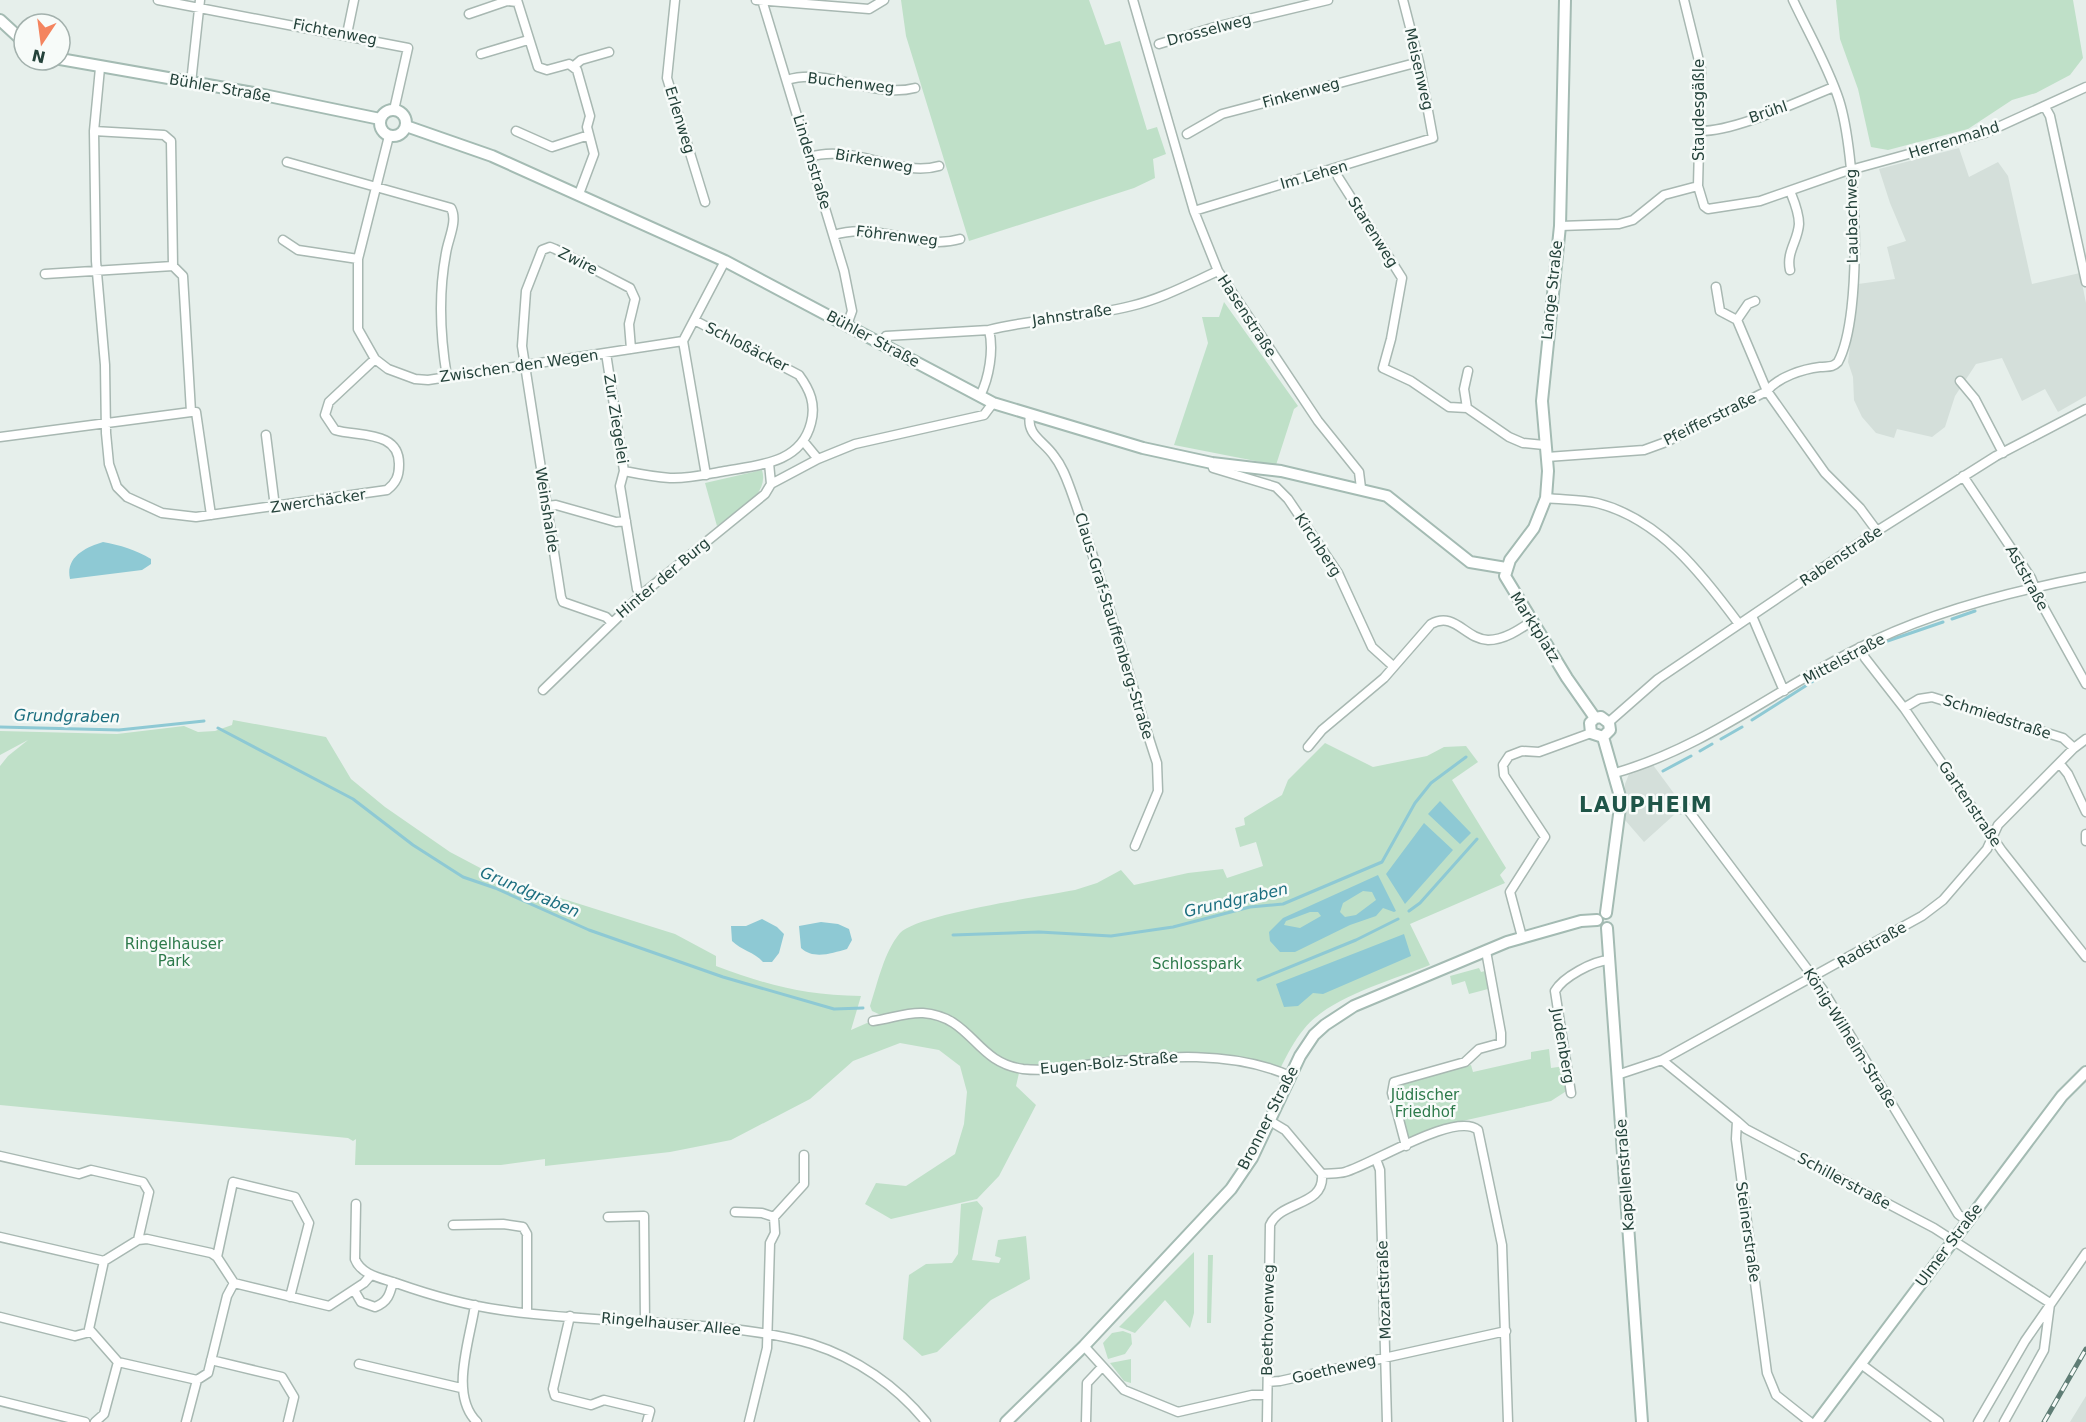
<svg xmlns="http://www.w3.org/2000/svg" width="2086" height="1422" font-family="'DejaVu Sans',sans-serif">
  <rect width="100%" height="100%" fill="#e6efeb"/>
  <path fill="#d4dfda" d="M 1959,148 L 1969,177 L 1998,162 L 2008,176 L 2032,284 L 2080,273 L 2086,303 L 2086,396 L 2058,412 L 2045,389 L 2022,401 L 2002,358 L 1976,364 L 1955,396 L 1945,427 L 1932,437 L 1897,429 L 1894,438 L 1876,433 L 1862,417 L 1854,400 L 1853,377 L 1848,362 L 1858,284 L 1895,279 L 1887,247 L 1906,241 L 1890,203 L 1879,169 Z
    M 1653,765 L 1687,811 L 1681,815 L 1675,814 L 1644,842 L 1625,820 L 1625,784 L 1629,774 Z
    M 2086,1396 L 2086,1422 L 2070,1422 Z"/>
  <path fill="#bfe0c8" d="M 901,0 L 1089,0 L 1105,45 L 1120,41 L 1147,130 L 1157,127 L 1166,154 L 1153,159 L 1155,178 L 1134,188 L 969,241 L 906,36 Z
    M 1836,0 L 2073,0 L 2083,58 L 2070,75 L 2036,93 L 2012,100 L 1968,129 L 1888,150 L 1871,147 L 1858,89 L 1840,39 Z
    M 1224,302 L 1298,406 L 1294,409 L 1276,465 L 1174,445 L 1208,343 L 1202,317 L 1219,317 Z
    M 762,470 C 770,496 735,512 717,526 L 705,483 Z
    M 233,720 L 326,737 L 351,779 L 385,807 L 450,852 L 503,880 L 675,934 L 716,956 L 716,966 C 770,986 804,995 861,996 L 851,1030 L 883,1016 L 872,1011 L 870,1006 C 878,982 884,952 900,933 C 917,914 1044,896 1075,890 L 1097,883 L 1121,870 L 1134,885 L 1188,873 L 1223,869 L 1227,878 L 1263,866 L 1256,842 L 1240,847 L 1235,828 L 1245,825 L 1244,818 L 1282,795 L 1288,780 L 1325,743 L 1373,767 L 1427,756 L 1444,747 L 1466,746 L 1478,762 L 1452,780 L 1506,868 L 1500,875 L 1505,883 L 1410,924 L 1430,965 C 1393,980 1329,997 1304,1029 C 1294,1041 1287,1055 1280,1069 C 1201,1038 1095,1070 1010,1065 L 1019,1073 L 1016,1086 L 1036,1105 L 999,1176 L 977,1199 L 891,1219 L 865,1204 L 876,1183 L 906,1186 L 955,1154 L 964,1124 L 967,1092 L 960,1066 L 939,1050 L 900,1043 L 853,1061 L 810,1099 L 731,1140 L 670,1152 L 545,1166 L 545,1159 L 501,1165 L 355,1165 L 356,1139 L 353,1141 L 348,1138 L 0,1105 L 0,766 L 8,756 L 28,740 L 0,755 L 0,731 L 117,734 L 184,726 L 198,732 L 215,731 L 232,725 Z
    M 1479,968 L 1481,972 L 1485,971 L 1488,989 L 1469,994 L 1465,981 L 1452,985 L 1450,976 Z
    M 1549,1049 L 1551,1068 L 1565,1066 L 1568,1090 L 1551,1101 L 1440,1126 L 1408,1138 L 1395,1092 L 1399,1084 L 1471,1065 L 1473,1072 L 1531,1059 L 1531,1052 Z
    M 977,1201 L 983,1208 L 972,1260 L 999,1263 L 1001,1258 L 995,1256 L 998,1240 L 1026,1236 L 1030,1279 L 991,1300 L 937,1352 L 922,1356 L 903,1339 L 909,1275 L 926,1264 L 952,1263 L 958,1254 L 961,1204 Z
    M 1194,1252 L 1194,1313 L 1190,1328 L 1165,1300 L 1135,1333 L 1119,1327 Z
    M 1208,1255 L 1213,1255 L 1211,1323 L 1207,1323 Z
    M 1123,1331 L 1131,1334 L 1132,1344 L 1125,1354 L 1108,1359 L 1103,1343 L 1112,1333 Z
    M 1131,1359 L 1131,1383 L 1124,1381 L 1110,1363 Z"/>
  <path fill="#8ec9d4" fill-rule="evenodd" d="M 103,542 C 120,545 136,550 151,559 L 151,564 L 142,570 L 70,579 C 65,557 86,547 103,542 Z
    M 1440,801 L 1471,833 L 1460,844 L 1428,814 Z
    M 1424,823 L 1453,850 L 1405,904 L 1386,874 Z
    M 1378,875 L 1396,911 L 1394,912 L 1383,908 L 1376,916 L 1350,925 L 1295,952 L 1280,952 L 1270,941 L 1269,932 L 1283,918 ZM 1363,891 L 1372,892 L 1376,900 L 1356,915 L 1345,917 L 1340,912 L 1343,903 ZM 1310,912 L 1318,912 L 1321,916 L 1300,928 L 1284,925 L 1286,921 Z
    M 762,919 L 777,927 L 784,934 L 779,953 L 772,962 L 763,962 C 754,952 741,950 732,941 L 731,926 L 746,926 Z
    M 821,922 L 838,924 L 849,929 L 852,940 L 847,949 C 832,953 814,960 801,948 L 799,926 Z
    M 1404,934 L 1411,956 L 1323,994 L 1313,993 L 1298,1006 L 1284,1007 L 1276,984 Z"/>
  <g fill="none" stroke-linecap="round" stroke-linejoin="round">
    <path stroke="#8ec9d4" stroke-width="3" d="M 1952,619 L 1975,611
      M 1870,647 L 1943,622
      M 1752,720 L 1854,655
      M 0,727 L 119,730 L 204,721
      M 218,728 L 353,799 L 413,845 L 463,877 L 495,888 L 589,930 L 723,977 L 834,1009 L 863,1008
      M 1721,739 L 1742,727
      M 1700,751 L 1712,744
      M 1663,771 L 1691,756
      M 1409,911 L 1420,903 L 1477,839
      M 953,935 L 1039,932 L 1111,936 L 1173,927 L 1250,907 L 1283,904 L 1382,862 L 1415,803 L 1431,783 L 1466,757
      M 1258,980 L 1356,940 L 1398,919"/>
    <g stroke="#a8b8b2" stroke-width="11">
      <path id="street" d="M 158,0 L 408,48 L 394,110
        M 517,0 L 538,67 L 547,70 L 569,64 L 577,70 L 590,116 L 587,127 L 594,154 L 579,194
        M 675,0 L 667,78 L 705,202
        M 756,0 L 869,9 L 884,0
        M 762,0 L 844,271 L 852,311 L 847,325
        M 1133,0 L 1194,211 L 1218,271 L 1318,421 L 1359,472 L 1361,488
        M 1684,0 L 1701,69 L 1698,186
        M 469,14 L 507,1 L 517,2
        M 347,34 L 354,0
        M 1159,44 L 1215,27 L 1328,0
        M 481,54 L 528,40
        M 574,66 L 581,60 L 609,52
        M 100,68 L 94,131 L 164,135 L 171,141 L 173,266 L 183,276 L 191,412 L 196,412 L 211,515
        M 787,80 C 829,67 873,99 915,88
        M 191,83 L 200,0
        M 2045,107 L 2050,116 L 2086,282
        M 94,131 L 96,261 L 105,365 L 106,433 L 109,464 L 117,487 L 127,497 L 162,513 L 196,517 L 387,490 C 396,483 399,476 399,465 C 400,430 358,437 335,430 L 325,415 L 329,402 L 375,359
        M 516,131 L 552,147 L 589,135
        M 1700,131 C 1737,131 1798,101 1834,87
        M 1187,134 L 1222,114 L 1419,62
        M 389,136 L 358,259 L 358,329 L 375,359 L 388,369 L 415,379 L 428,380 L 683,341 L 725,261
        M 809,157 C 854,143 899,178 939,166
        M 287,162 L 451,208 C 458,221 448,239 446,253 C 438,295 440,335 447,377
        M 1336,169 L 1338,177 L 1402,278 L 1391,339 L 1383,368 L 1411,381 L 1449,407 L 1467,408 L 1509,437 L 1523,443 L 1544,445
        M 1790,191 C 1794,201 1799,212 1799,224 C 1798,241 1786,252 1790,270
        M 1194,211 L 1433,138 L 1419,62 L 1403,0
        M 1560,226 L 1619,224 L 1633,220 L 1664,195 L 1698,186 L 1704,206 L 1708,209 L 1760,201 L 1843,172 L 1985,133 L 2086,87
        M 834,235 C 877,221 920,251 960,239
        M 283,240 L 298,250 L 358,259
        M 45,274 L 173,266
        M 1716,287 L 1720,311 L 1737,320 L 1767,391 C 1778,377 1803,369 1820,367 C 1828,366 1832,368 1838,362 C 1864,314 1856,153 1839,100 C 1828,66 1808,32 1793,0
        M 1737,320 L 1748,304 L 1755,301
        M 683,341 L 706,475
        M 882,343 L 886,336 L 989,330
        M 606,353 L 624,471 L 620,486 L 637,589 L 641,595
        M 1960,381 L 1975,399 L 2003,453
        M 980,396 C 989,378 994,350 989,330 C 1036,318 1084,318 1131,306 C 1161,299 1189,284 1218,271
        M 1467,408 L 1464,389 L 1468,371
        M 1030,415 C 1026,435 1044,441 1054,456 C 1062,466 1066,477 1070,488 C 1103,579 1127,672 1157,763 L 1158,791 L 1135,846
        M 266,435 L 275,507
        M 0,437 L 191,412
        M 804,442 L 818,459
        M 1547,457 L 1644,450 L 1666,442 L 1767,391 L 1825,473 L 1860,508 L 1877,531
        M 1212,463 L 1213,468 L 1276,487 L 1288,499 L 1338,573 L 1372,647 L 1393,666
        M 624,471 C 639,474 655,477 670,478 C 689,479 707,474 725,471 C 760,465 801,463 811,423 C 816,404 810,390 799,375 L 696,321
        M 1963,476 L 2031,578 L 2040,601 L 2086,684
        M 771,484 L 818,459 L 855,444 L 984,415 L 993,403
        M 1546,498 C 1563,500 1581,499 1597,503 C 1660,519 1702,574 1739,624
        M 546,506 L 556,505 L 616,522 L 626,521
        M 1752,616 L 1784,691
        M 611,622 L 606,617 L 563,602 L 561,597 L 522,346 L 526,291 L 542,250 L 550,247 L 555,249 L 630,288 L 635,299 L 629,324 L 631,349
        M 1860,647 L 1865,658 L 1904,708 L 2002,851 L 2086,957
        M 543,690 L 641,595 L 765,494 L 771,484 L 769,463
        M 1904,708 L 1919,699 L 1932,697 L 2063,738 L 2074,748 L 2086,739
        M 1609,722 L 1658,679 L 1877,531 L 1996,456 L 2086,409
        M 1308,747 L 1322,730 L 1384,678 L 1431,624 C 1455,611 1465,639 1488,640 C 1504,640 1519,630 1532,621
        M 2060,764 L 2068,774 L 2086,812
        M 1615,773 C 1704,748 1775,690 1857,649 C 1924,614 2012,591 2086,577
        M 1682,802 L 1823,990 L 1958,1214 L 1967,1221
        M 2086,834 L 2086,841
        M 1522,937 L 1510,892 L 1545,837 L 1504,775 L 1503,765 L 1509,756 L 1522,751 L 1539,752 L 1591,733
        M 873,1021 C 890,1019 906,1012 923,1013 C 973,1017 974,1062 1023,1069 C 1049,1072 1075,1066 1101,1063 C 1162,1056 1232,1050 1290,1076
        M 1662,1060 L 1737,1121 L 1736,1139 L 1767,1373 L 1776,1395 L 1810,1422
        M 1617,1075 L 1662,1060 L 1922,916 L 1943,900 L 1987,849 L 1998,825 L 2074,748
        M 1571,1093 L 1555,991 C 1563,977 1593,961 1609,960
        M 1270,1121 L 1285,1130 L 1322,1174 C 1330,1173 1338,1174 1345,1172 C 1373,1164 1455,1111 1478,1130 L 1502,1245 L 1508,1422
        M 1737,1121 L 1746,1129 L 1934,1228 L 2050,1303
        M 1406,1146 L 1392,1093 L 1394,1082 L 1465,1062 L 1479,1049 L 1501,1043 L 1501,1033 L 1486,951
        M 0,1156 L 79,1174 L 91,1170 L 143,1182 L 149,1192 L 138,1240
        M 1376,1159 L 1380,1170 L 1387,1422
        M 356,1204 L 355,1259 C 361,1275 381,1278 396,1283 C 430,1295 465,1305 501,1310 C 574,1321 649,1320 723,1328 C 753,1331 782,1335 812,1344 C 856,1358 897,1386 926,1422
        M 735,1212 L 762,1213 L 774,1217
        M 608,1217 L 644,1216 L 645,1322
        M 453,1225 L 503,1224 L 523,1227 L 527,1234 L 527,1313
        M 0,1237 L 104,1261
        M 217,1257 L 233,1182 L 295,1197 L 309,1223 L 290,1297
        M 234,1283 L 227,1296 L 208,1373 L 197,1380 L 118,1362 L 89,1329 L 104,1261 L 138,1240 L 147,1239 L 211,1253 L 217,1257 L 234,1283 L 329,1306 L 364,1283 L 371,1275
        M 354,1290 L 361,1302 L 375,1307 C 388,1302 390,1294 393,1282
        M 475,1305 C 470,1340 449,1395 477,1422
        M 570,1316 L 553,1389 L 555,1396 L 591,1405 L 604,1400 L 650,1411 L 647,1422
        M 0,1317 L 75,1336 L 90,1332
        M 1084,1346 L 1124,1390 L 1178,1412 L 1252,1395 L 1267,1395
        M 211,1360 L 282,1377 L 294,1397 L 288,1422
        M 359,1364 L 461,1388
        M 1861,1364 L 1939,1422
        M 1268,1382 L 1280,1381 L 1506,1331
        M 0,1401 L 85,1422
        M 95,1422 L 104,1414 L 118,1362
        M 186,1422 L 197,1380
        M 749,1422 L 767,1348 L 770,1243 L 775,1233 L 774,1217 L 804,1184 L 804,1155
        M 1086,1422 L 1087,1383 L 1102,1367
        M 1267,1422 L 1270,1225 C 1281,1200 1325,1207 1322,1174
        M 1978,1422 L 2025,1341 L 2086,1253
        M 2004,1422 L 2044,1350 L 2050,1304"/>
    </g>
    <g stroke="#a4bbb3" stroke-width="14">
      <path id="secondary" d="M 1565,0 L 1560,226 L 1542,401 L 1548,471 L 1546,498 L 1534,528 L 1510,560 L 1505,576 L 1567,678 L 1595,718
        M 0,20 L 24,42
        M 60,59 L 259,94 L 380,119
        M380 123a13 13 0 1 1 26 0a13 13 0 1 1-26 0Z
        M 406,126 L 492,156 L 725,261 L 993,403 L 1143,448 L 1212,463 L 1281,471 L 1387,496 L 1470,562 L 1506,568
        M 1595,718 L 1601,717 L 1609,723 L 1610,730 L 1603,737
        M 1595,718 L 1590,723 L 1591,733 L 1603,737
        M 1603,737 L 1621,800 L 1606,913
        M 1607,928 L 1642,1422
        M 1006,1422 L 1084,1346 L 1231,1189 L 1252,1158 L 1300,1056 L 1314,1035 L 1325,1025 L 1354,1006 L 1507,942 L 1581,921 L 1597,920
        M 1817,1422 L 2062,1096 L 2086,1072"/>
    </g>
    <use href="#street" stroke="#fff" stroke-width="8"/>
    <use href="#secondary" stroke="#fff" stroke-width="10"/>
    <g stroke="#5f7d75" stroke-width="5">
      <path id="rail" d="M 2044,1422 L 2086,1349"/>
    </g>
    <use href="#rail" stroke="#f7fbf9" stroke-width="3" stroke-dasharray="9" stroke-linecap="butt"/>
  </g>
  <g text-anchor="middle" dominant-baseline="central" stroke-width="5" stroke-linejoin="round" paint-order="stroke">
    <g font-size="15" fill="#24423a" stroke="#f7fbf9">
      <text transform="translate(1209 30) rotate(-15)">Drosselweg</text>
      <text transform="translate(335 32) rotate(11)">Fichtenweg</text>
      <text transform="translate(1419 69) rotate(77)">Meisenweg</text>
      <text transform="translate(851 83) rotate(7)">Buchenweg</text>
      <text transform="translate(220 88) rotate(10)">Bühler Straße</text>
      <text transform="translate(1301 93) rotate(-15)">Finkenweg</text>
      <text transform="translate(1699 110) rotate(-90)">Staudesgäßle</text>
      <text transform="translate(1768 112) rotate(-19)">Brühl</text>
      <text transform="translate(680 120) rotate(73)">Erlenweg</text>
      <text transform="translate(1954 140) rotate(-17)">Herrenmahd</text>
      <text transform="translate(874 161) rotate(10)">Birkenweg</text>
      <text transform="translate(812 162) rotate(73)">Lindenstraße</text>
      <text transform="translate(1314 175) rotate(-16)">Im Lehen</text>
      <text transform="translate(1852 216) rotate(-91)">Laubachweg</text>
      <text transform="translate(1373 232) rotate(58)">Starenweg</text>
      <text transform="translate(897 236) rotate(7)">Föhrenweg</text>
      <text transform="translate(578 261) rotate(27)">Zwire</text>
      <text transform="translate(1552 290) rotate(-84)">Lange Straße</text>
      <text transform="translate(1072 315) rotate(-8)">Jahnstraße</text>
      <text transform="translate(1247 316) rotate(57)">Hasenstraße</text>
      <text transform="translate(873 339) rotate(28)">Bühler Straße</text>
      <text transform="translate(747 347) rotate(27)">Schloßäcker</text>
      <text transform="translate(519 366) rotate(-8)">Zwischen den Wegen</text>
      <text transform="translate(616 419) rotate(81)">Zur Ziegelei</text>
      <text transform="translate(1710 419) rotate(-26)">Pfeifferstraße</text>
      <text transform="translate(318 501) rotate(-8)">Zwerchäcker</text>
      <text transform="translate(547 510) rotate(81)">Weinshalde</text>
      <text transform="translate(1318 545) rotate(57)">Kirchberg</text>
      <text transform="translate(1841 556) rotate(-34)">Rabenstraße</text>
      <text transform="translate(663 578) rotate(-40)">Hinter der Burg</text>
      <text transform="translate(2027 578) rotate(61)">Aststraße</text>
      <text transform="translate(1114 626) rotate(73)">Claus-Graf-Stauffenberg-Straße</text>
      <text transform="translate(1535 627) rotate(58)">Marktplatz</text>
      <text transform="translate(1844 659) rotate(-28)">Mittelstraße</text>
      <text transform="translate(1997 717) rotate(18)">Schmiedstraße</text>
      <text transform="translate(1970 804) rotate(56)">Gartenstraße</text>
      <text transform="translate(1872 945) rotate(-30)">Radstraße</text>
      <text transform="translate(1850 1038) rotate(58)">König-Wilhelm-Straße</text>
      <text transform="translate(1563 1046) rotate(80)">Judenberg</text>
      <text transform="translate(1109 1063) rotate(-5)">Eugen-Bolz-Straße</text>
      <text transform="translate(1268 1118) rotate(-63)">Bronner Straße</text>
      <text transform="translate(1625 1175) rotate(-94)">Kapellenstraße</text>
      <text transform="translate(1844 1181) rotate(28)">Schillerstraße</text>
      <text transform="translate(1748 1232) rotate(82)">Steinerstraße</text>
      <text transform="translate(1949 1245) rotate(-53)">Ulmer Straße</text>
      <text transform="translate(1384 1290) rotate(-92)">Mozartstraße</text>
      <text transform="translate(1268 1320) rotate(-89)">Beethovenweg</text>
      <text transform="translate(671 1324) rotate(5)">Ringelhauser Allee</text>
      <text transform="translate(1334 1369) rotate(-13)">Goetheweg</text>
    </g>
    <g font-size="15" fill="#2d7a4b" stroke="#f7fbf9">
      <text x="174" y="944">Ringelhauser<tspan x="174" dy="17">Park</tspan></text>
      <text x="1197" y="964">Schlosspark</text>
      <text x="1425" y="1095">Jüdischer<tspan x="1425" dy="17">Friedhof</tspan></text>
    </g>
    <g font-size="16" font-style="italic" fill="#1c6f80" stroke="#f7fbf9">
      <text transform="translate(67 716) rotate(1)">Grundgraben</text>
      <text transform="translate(530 892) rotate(23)">Grundgraben</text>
      <text transform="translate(1236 900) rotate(-13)">Grundgraben</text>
    </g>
    <g font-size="21" font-weight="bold" letter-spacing="1.5" fill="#1f5548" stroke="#f7fbf9">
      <text x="1646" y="805">LAUPHEIM</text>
    </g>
  </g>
  <g transform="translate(42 42) rotate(193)"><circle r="28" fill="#f7fbf9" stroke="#a3b1ad" stroke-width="1.5"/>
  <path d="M0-4.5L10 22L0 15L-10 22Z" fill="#f4845f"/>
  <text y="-9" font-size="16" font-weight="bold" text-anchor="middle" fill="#24423a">N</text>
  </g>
</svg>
